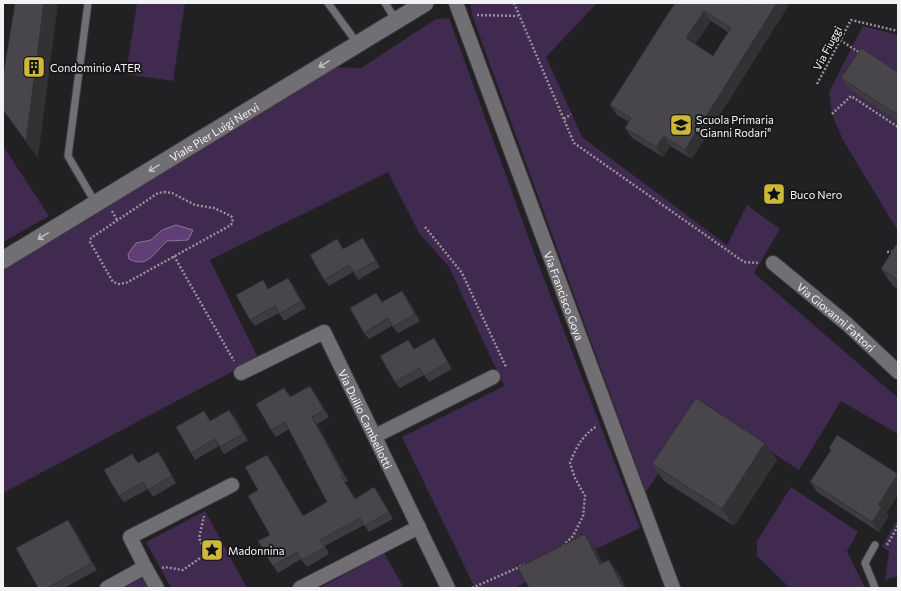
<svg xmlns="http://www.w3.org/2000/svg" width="901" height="591" font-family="Commissioner,sans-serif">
  <rect width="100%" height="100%" fill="#212023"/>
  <path fill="#402a50" d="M 137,3 L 185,3 L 173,81 L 126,74 Z
    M 470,3 L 597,3 L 546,57 L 582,137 L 727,245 L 747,205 L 780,229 L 754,273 L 898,398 L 898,434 L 841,401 L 799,470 L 702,407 L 646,492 L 472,15 Z
    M 449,18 L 536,258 L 640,528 L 514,588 L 475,588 L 402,437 L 504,386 L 449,267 L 419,233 L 388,172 L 210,260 L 258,358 L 3,493 L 3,265 L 329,67 L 361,68 L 436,19 Z
    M 863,26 L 898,35 L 898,79 L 850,90 L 898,122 L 898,231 L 843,140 L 832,114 L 829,92 Z
    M 3,146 L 49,216 L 3,242 Z
    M 791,487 L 858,532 L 847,551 L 865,588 L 790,588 L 757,556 L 757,541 Z
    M 205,511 L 247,588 L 171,588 L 146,542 Z
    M 898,519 L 898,576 L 885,580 L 889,552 L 882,546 Z
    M 384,553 L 404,588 L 320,588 Z
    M 144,577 L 150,588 L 124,588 Z"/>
  <path fill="#5f3f75" stroke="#8b759b" d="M 176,225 L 193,230 L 188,240 L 167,241 C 155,252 147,269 129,259 L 128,254 L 136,243 L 151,240 L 162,230 Z"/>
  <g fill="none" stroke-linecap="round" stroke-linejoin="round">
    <g stroke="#3e3d3f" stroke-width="9">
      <path id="service" d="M 88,3 L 68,156 L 96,204
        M 328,3 L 357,43
        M 385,3 L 396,20
        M 875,545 L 865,563 L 875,588"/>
    </g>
    <g stroke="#3e3d3f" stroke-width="16">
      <g id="minor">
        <path id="s1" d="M 456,3 L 673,588"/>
        <path id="s2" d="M 773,263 L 847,324 L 898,372"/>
        <path id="s3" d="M 241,373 L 324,332 L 448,588"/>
        <path d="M 375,436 L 493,377"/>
        <path d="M 145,567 L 130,537 L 232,485"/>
        <path d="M 107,588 L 145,567 L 157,588"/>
        <path d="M 300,588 L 419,527"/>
      </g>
    </g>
    <g stroke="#3e3d3f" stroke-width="19">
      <g id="tertiary">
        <path id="s4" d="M 3,260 L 425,3"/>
      </g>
    </g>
    <path stroke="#949395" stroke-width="2.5" stroke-dasharray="2 2" stroke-linecap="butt" d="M 514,3 L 574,143 L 744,262 L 758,263
      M 477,15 L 518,16
      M 840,40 L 860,53
      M 817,84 L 851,20 L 898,31
      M 832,114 L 851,96 L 898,127
      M 564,119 L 571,114
      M 164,192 L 172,193 L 195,205 L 214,208 L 231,216 L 233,219 L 231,225 L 126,283 L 119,284 L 113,282 L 90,242 L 91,238 L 158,193 Z
      M 112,211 L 117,220
      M 425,227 L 462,273 L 506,367
      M 887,252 L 898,251
      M 174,256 L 234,361
      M 887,545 L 898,526
      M 563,546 L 573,536 L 583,516 L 585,496 L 575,478 L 570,463 C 576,447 583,435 597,426
      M 162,568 L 165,567 L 183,570 L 206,554 L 199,538 L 204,516
      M 472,588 L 524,565"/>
    <use href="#service" stroke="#716f73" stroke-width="7"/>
    <use href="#minor" stroke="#716f73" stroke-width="14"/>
    <use href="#tertiary" stroke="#716f73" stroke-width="17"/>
  </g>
  <path fill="#3e3c40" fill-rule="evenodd" d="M 15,3 L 38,158 L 3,110 Z
    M 675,3 L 746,4 L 746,3 L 790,3 L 692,159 L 670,146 L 663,157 L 632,138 L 625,128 L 629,122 L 617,115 L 610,105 ZM 711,21 L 728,32 L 713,56 L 695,44 Z
    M 898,72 L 898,122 L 850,90 L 841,78 Z
    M 363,238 L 367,244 L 380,267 L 358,280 L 353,272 L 329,286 L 324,280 L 337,239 L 343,249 Z
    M 898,242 L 898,289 L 893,286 L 881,269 Z
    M 293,285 L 306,308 L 284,321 L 279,313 L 255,326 L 250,320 L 269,289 Z
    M 402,291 L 407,298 L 420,321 L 398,333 L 392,326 L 369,339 L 364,333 L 383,302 Z
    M 434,338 L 438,345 L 452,369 L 429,382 L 424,375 L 400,388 L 395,382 L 415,349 Z
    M 284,388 L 291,397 L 315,393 L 329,417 L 317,424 L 348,481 L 345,482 L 355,498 L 379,494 L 393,519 L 369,532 L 364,525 L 325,546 L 329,554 L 307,567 L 301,559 L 278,573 L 273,566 L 270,535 L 258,490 L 267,455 L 272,462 L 303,516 L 327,502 L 289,429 L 276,437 L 271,430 Z
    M 204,411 L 210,421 L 234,416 L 248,440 L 224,454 L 219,446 L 195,460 L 191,453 Z
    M 829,448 L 898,474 L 898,495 L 886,513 L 889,516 L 879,532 L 817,492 L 810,482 L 831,451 Z
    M 158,452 L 163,459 L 176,483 L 153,497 L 148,489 L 124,502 L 119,496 L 139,463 Z
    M 777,460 L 734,526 L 664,481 L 652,464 Z
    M 73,527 L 97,570 L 64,588 L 38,588 Z"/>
  <path fill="#323134" d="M 44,3 L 58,3 L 38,158 L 26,141 Z
    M 777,3 L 790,3 L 692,159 L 685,150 Z
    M 704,11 L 711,21 L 693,48 L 686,38 Z
    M 664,136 L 670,146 L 663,157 L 656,147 Z
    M 363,238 L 367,244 L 380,267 L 376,261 Z
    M 288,278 L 293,285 L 306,308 L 301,301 Z
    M 402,291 L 407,298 L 420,321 L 415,314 Z
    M 310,386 L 315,393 L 329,417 L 324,410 Z
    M 229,410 L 234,416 L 248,440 L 243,434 Z
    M 312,417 L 317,424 L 348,481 L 343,474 Z
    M 765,443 L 777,460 L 734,526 L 722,509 Z
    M 158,452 L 163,459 L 176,483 L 172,476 Z
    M 267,455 L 272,462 L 307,523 L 303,516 Z
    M 898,474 L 898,495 L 886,513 L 889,516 L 879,532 L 872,522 L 878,505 Z
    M 374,487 L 379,494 L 393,519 L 389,512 Z
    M 68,520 L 73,527 L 97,570 L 92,563 Z
    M 585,534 L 597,551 L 612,582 L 600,564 Z
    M 609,560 L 621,577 L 626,588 L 623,588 Z"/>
  <path fill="#48464a" stroke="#323134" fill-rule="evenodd" d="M 15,3 L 44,3 L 26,141 L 3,110 L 3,77 Z
    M 675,3 L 744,3 L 746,4 L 746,3 L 777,3 L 685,150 L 664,136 L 656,147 L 625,128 L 631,118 L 610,105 ZM 704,11 L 731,28 L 713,56 L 686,38 Z
    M 861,48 L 898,72 L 898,115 L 841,78 Z
    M 363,238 L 376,261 L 354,273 L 349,265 L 324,280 L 310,255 L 337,239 L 343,249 Z
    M 898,242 L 898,280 L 881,269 Z
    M 288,278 L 301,301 L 279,314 L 275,306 L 250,320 L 236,295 L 263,280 L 268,289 Z
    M 402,291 L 415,314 L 393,327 L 388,318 L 364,333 L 350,308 L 376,293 L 382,302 Z
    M 434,338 L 448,362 L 424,376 L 420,368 L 395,382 L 380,356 L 408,340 L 414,349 Z
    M 310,386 L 324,410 L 312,417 L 343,474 L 341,476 L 355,499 L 374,487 L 389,512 L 364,526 L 360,518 L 320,540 L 325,547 L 302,560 L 297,552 L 273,566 L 258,541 L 270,535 L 248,496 L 258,490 L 245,467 L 267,455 L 303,516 L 327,502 L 285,422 L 271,430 L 256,404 L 284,388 L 290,397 Z
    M 696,398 L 765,443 L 722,509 L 652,464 Z
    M 229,410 L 243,434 L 220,447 L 215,439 L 191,453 L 176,427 L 204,411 L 210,421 Z
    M 837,435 L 898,474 L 878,505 L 882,507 L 872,522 L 810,482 L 831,450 L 829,448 Z
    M 158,452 L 172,476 L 148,490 L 143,482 L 119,496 L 104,470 L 132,454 L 138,463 Z
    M 68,520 L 92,563 L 47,588 L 38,588 L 16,548 Z
    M 585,534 L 600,564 L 609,560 L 623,588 L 541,588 L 540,587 L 538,588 L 529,588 L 518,568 Z"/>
  <defs><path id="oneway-shaft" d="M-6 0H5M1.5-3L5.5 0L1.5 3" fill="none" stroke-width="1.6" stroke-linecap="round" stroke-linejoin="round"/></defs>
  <g stroke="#bfbec0">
    <use href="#oneway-shaft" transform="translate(324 64) rotate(148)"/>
    <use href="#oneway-shaft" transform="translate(154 168) rotate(148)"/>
    <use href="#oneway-shaft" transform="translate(43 236) rotate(149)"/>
  </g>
  <defs>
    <g id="building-square" transform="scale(1.15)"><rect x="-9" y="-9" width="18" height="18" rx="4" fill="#cdb938" stroke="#18171a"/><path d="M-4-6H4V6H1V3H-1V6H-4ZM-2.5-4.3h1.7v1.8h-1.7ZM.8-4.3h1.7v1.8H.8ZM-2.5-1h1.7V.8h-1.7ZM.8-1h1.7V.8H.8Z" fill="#111"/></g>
    <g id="school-square" transform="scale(1.15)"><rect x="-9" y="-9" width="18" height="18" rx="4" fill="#cdb938" stroke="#18171a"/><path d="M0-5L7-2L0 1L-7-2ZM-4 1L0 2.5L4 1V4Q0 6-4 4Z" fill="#111"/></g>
    <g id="sight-square" transform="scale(1.15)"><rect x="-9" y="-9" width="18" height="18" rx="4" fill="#cdb938" stroke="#18171a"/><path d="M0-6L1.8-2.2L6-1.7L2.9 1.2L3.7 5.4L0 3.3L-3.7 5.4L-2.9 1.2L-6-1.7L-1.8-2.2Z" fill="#111"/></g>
  </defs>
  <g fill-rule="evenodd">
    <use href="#building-square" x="34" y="67"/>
    <use href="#school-square" x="681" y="125"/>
    <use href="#sight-square" x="774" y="194"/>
    <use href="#sight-square" x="212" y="550"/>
  </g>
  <g text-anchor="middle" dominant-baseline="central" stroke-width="4" stroke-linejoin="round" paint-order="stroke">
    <g font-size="11" fill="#f3f2f4" stroke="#18171a">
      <text transform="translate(827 48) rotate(-62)">Via Fiuggi</text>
      <text stroke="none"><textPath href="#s4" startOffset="247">Viale Pier Luigi Nervi</textPath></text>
      <text stroke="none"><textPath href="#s1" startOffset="312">Via Francisco Goya</textPath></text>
      <text stroke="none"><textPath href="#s2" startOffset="83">Via Giovanni Fattori</textPath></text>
      <text stroke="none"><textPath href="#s3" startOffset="189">Via Duilio Cambellotti</textPath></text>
    </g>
    <g font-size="11" fill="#f3f2f4" stroke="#18171a" text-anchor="start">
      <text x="50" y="67">Condominio ATER</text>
      <text x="696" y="119">Scuola Primaria<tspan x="696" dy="13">"Gianni Rodari"</tspan></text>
      <text x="790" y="194">Buco Nero</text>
      <text x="228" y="550">Madonnina</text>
    </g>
  </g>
  <rect width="901" height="591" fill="none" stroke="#f3f2f4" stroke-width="8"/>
</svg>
